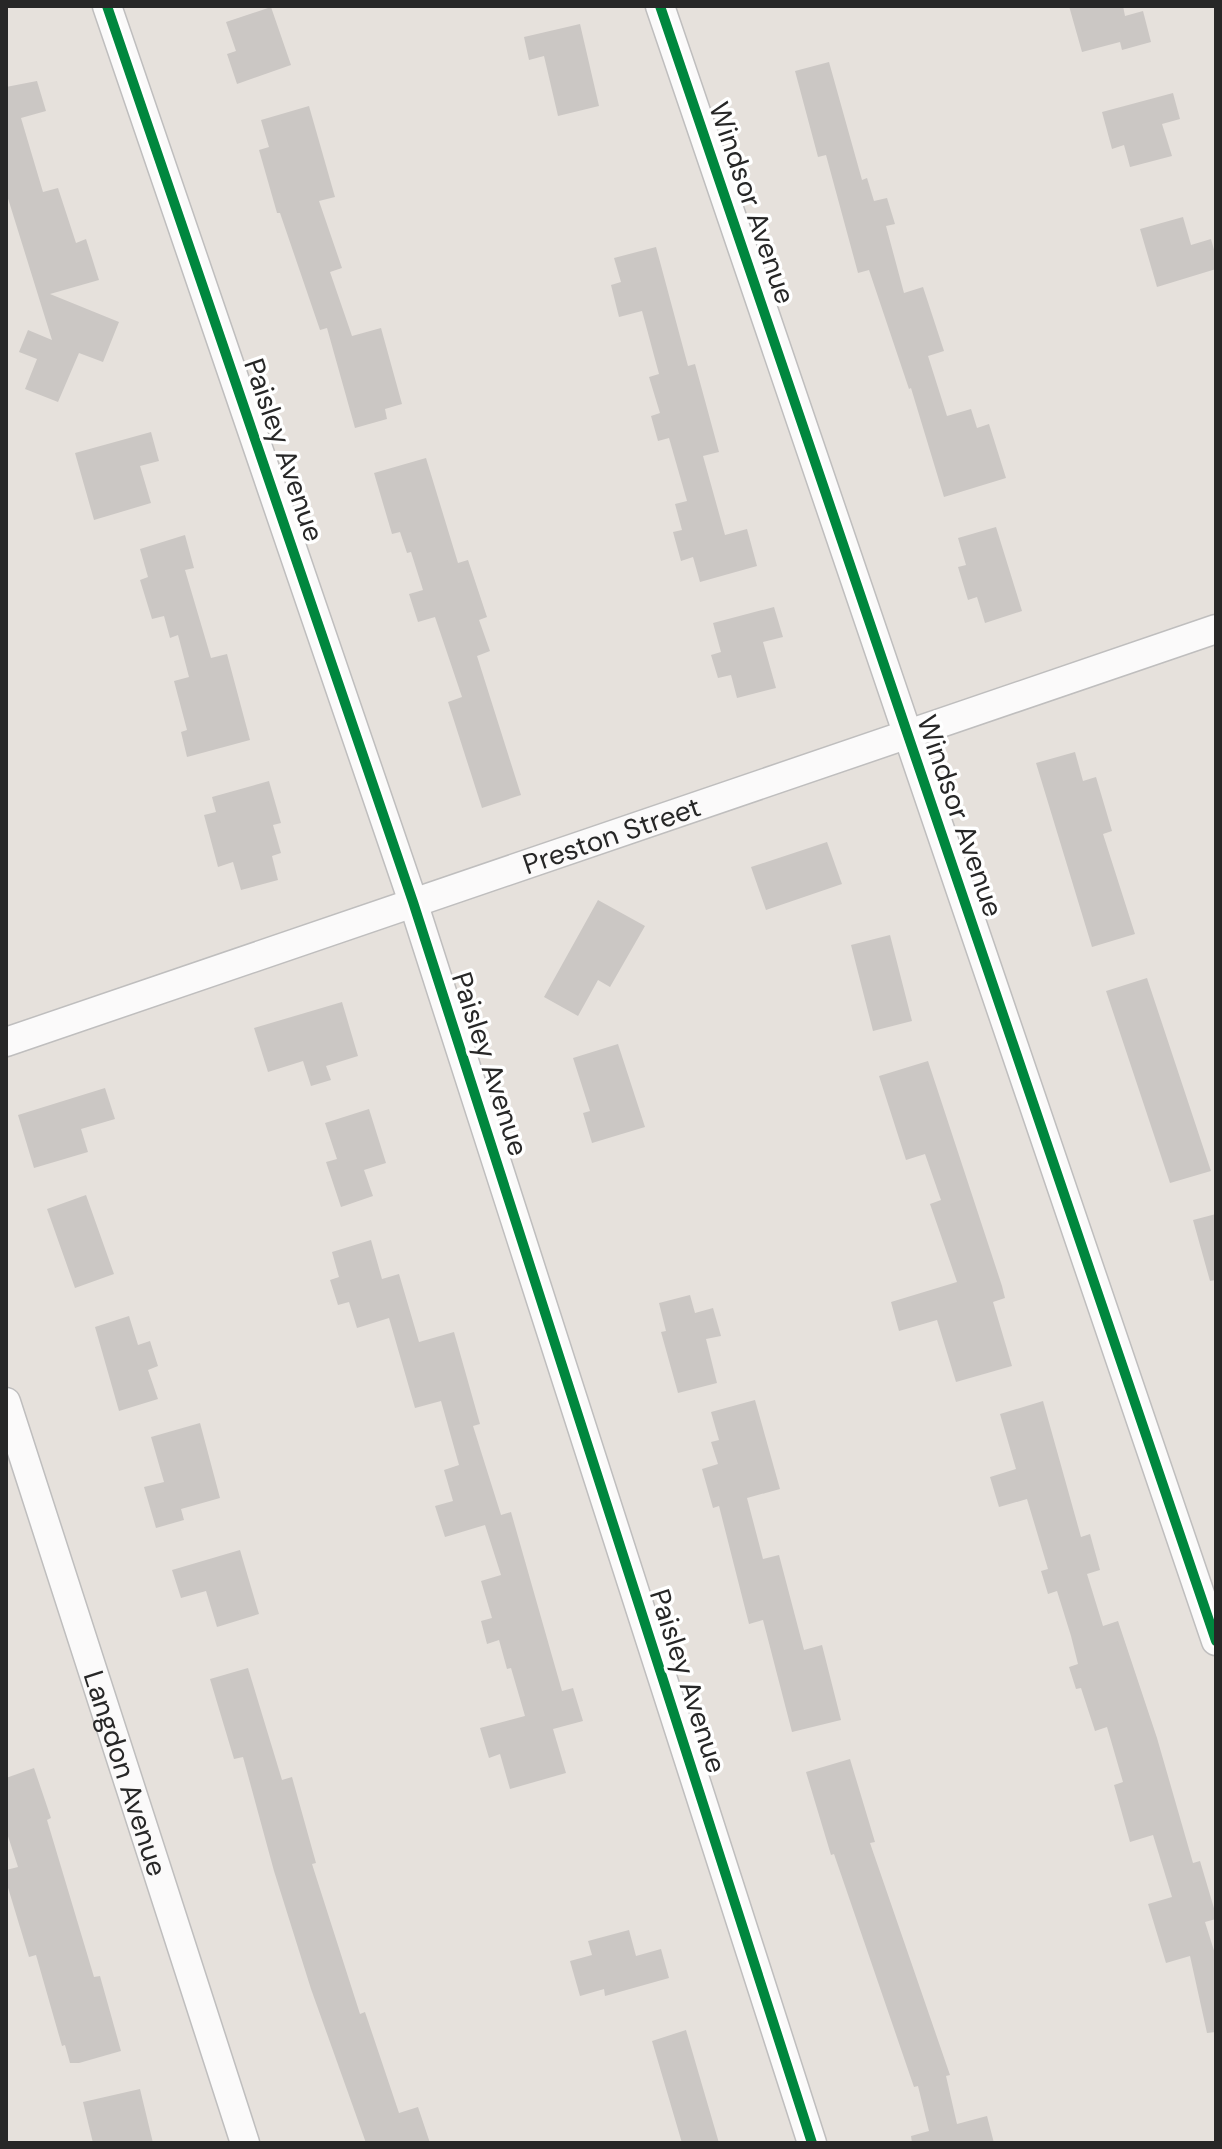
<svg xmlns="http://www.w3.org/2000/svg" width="1222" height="2149" font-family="'DM Sans',sans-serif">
  <rect width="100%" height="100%" fill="#e6e1dc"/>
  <path fill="#cbc7c4" d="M 1069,6 L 1123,6 L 1125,16 L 1143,11 L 1151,42 L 1122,50 L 1120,42 L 1082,52 Z
    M 271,7 L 291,65 L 237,84 L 227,54 L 236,51 L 226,22 Z
    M 580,24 L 599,106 L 558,116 L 544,56 L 529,60 L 524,37 Z
    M 829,62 L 862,180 L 867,178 L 874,201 L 887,198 L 895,224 L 886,226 L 904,293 L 923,287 L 944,351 L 928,356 L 947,416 L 971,409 L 977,428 L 989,424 L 1006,478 L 944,497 L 911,388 L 909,389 L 869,270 L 858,273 L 826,155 L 818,157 L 795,71 Z
    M 37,81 L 46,111 L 21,118 L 43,192 L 58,188 L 76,243 L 86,239 L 99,280 L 50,294 L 119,322 L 103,362 L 79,353 L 58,402 L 25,389 L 37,359 L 19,352 L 28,330 L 52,340 L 6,192 L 6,87 Z
    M 1173,93 L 1180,119 L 1162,124 L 1172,156 L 1130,167 L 1124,145 L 1112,149 L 1102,112 Z
    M 309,106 L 335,197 L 319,201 L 342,268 L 330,272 L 352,336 L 381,328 L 402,404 L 385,409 L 387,419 L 355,428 L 327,328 L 320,330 L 280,213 L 277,213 L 259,150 L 269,147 L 261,120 Z
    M 1183,217 L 1191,245 L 1211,239 L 1216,257 L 1216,269 L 1157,287 L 1140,229 Z
    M 656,247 L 688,366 L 695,364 L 719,452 L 703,456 L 725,535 L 747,529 L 757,566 L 700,582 L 693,557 L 681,561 L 673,532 L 682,530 L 675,504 L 687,501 L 669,438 L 658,441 L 651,416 L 660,413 L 649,377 L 659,374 L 642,311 L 619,317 L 611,285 L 621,282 L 614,258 Z
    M 151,432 L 159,461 L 140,466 L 151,503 L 94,520 L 75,453 Z
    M 426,458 L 458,563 L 468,560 L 487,617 L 479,620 L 490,651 L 477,656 L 521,795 L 482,808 L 448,702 L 462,697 L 435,617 L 418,622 L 409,594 L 423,590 L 411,552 L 407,553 L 400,532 L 392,534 L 374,473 Z
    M 996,527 L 1022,611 L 985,623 L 977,597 L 968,600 L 958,567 L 966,565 L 958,538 Z
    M 185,535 L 194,568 L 185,570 L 211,658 L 227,654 L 250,740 L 187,757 L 181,732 L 187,730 L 174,681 L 189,677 L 178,635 L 170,638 L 164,616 L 152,619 L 140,580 L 148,577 L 140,549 Z
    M 774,607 L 783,637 L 763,642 L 776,688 L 737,698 L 731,675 L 718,678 L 711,655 L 721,652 L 713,623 Z
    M 1075,752 L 1083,781 L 1096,777 L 1112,831 L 1103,834 L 1135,934 L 1092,947 L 1036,763 Z
    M 269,781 L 281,823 L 273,825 L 281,853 L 272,856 L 278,880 L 241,890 L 233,862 L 218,867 L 204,815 L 216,812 L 212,797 Z
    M 827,842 L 842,884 L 766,910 L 751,867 Z
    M 598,900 L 645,926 L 610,987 L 598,980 L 578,1016 L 544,997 Z
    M 890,935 L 912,1021 L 873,1031 L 851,945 Z
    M 1147,978 L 1211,1171 L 1170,1183 L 1106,991 Z
    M 342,1002 L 358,1056 L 326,1066 L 331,1080 L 311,1086 L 303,1061 L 268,1072 L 254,1028 Z
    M 618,1044 L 645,1127 L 592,1143 L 583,1113 L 590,1111 L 573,1058 Z
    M 928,1061 L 1002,1286 L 1005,1298 L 993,1302 L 1012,1366 L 956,1382 L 937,1320 L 899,1331 L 891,1302 L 957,1282 L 930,1204 L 941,1200 L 925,1154 L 906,1160 L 879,1076 Z
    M 105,1088 L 115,1119 L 81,1129 L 88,1152 L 34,1168 L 18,1115 Z
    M 369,1109 L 386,1163 L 364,1170 L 373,1196 L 341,1207 L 326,1162 L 337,1159 L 325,1123 Z
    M 86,1195 L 114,1274 L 75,1288 L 47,1209 Z
    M 1216,1214 L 1216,1280 L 1210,1281 L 1193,1220 Z
    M 371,1240 L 382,1279 L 399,1274 L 419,1342 L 454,1332 L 480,1424 L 473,1426 L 501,1515 L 511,1512 L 562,1691 L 573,1688 L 583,1721 L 553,1729 L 566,1773 L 510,1789 L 500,1754 L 489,1758 L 480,1728 L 525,1716 L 511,1668 L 507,1669 L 499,1640 L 487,1644 L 481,1621 L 492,1618 L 481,1581 L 501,1575 L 485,1525 L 445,1537 L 435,1506 L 453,1501 L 444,1470 L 459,1465 L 441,1401 L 415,1408 L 389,1318 L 357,1328 L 349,1302 L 338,1305 L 330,1280 L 339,1277 L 332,1252 Z
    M 690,1295 L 695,1313 L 713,1308 L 721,1336 L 706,1339 L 717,1383 L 678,1393 L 661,1332 L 666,1331 L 659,1303 Z
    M 129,1316 L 138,1345 L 150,1341 L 158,1366 L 148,1370 L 158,1399 L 119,1411 L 95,1327 Z
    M 755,1400 L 780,1489 L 747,1498 L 763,1559 L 779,1555 L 804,1650 L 822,1645 L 841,1720 L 792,1732 L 763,1620 L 749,1624 L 719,1506 L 713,1508 L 702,1469 L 718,1464 L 711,1442 L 719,1440 L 711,1412 Z
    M 1043,1401 L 1081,1537 L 1090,1534 L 1100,1570 L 1087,1574 L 1103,1626 L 1118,1621 L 1157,1738 L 1193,1863 L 1200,1861 L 1216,1915 L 1216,1919 L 1205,1922 L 1216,1957 L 1216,2032 L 1207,2033 L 1190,1956 L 1166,1963 L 1148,1904 L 1172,1897 L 1153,1835 L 1130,1842 L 1114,1785 L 1123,1782 L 1107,1727 L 1095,1731 L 1081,1688 L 1076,1689 L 1069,1667 L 1078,1664 L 1071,1636 L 1057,1591 L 1048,1594 L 1041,1571 L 1048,1569 L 1027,1499 L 999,1507 L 990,1477 L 1016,1469 L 1000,1414 Z
    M 200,1423 L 220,1498 L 181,1509 L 184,1520 L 156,1528 L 144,1487 L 164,1482 L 151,1437 Z
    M 240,1550 L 259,1614 L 217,1627 L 206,1591 L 181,1598 L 172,1570 Z
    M 248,1668 L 282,1780 L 292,1777 L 316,1863 L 312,1864 L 360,2014 L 365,2012 L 399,2113 L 418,2107 L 430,2143 L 366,2143 L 311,1989 L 274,1871 L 243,1757 L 234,1759 L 210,1679 Z
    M 850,1759 L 875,1842 L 870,1843 L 950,2075 L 946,2076 L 957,2124 L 987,2116 L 994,2143 L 912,2143 L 911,2136 L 929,2131 L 918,2086 L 914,2087 L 834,1854 L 831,1855 L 806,1772 Z
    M 34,1768 L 51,1818 L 47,1820 L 94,1977 L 100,1976 L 121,2051 L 79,2063 L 70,2063 L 65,2045 L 62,2046 L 36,1955 L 29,1957 L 6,1881 L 6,1870 L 18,1867 L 6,1830 L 6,1778 Z
    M 629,1930 L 636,1956 L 661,1949 L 669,1978 L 605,1996 L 604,1989 L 580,1996 L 570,1961 L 592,1955 L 588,1941 Z
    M 686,2030 L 719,2143 L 682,2143 L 652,2041 Z
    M 140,2089 L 153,2143 L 93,2143 L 83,2102 Z"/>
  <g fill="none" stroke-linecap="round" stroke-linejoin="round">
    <g stroke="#bfbebe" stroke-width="31">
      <g id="minor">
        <path d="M 107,6 L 413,902 L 812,2143"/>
        <path d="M 660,6 L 1216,1641"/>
        <path id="s1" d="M 6,1042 L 1216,629"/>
        <path id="s2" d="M 6,1402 L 245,2143"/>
      </g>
    </g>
    <use href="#minor" stroke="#fbfafa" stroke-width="28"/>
    <g stroke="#fff" stroke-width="15">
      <path id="cycleway" d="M 107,6 L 413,902 L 812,2143
        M 660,6 L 1216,1641"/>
    </g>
    <use href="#cycleway" stroke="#00873e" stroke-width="10"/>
  </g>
  <g text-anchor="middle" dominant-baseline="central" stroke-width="7" stroke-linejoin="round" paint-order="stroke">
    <g font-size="28" fill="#272727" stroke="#fff">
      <text transform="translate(752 203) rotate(71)">Windsor Avenue</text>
      <text transform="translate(284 450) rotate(71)">Paisley Avenue</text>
      <text transform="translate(960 816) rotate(71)">Windsor Avenue</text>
      <text stroke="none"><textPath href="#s1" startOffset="640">Preston Street</textPath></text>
      <text transform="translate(490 1064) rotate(72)">Paisley Avenue</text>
      <text transform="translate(688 1681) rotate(72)">Paisley Avenue</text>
      <text stroke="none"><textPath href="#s2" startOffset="390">Langdon Avenue</textPath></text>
    </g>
  </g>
  <rect width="1222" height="2149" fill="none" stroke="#272727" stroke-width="16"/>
</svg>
